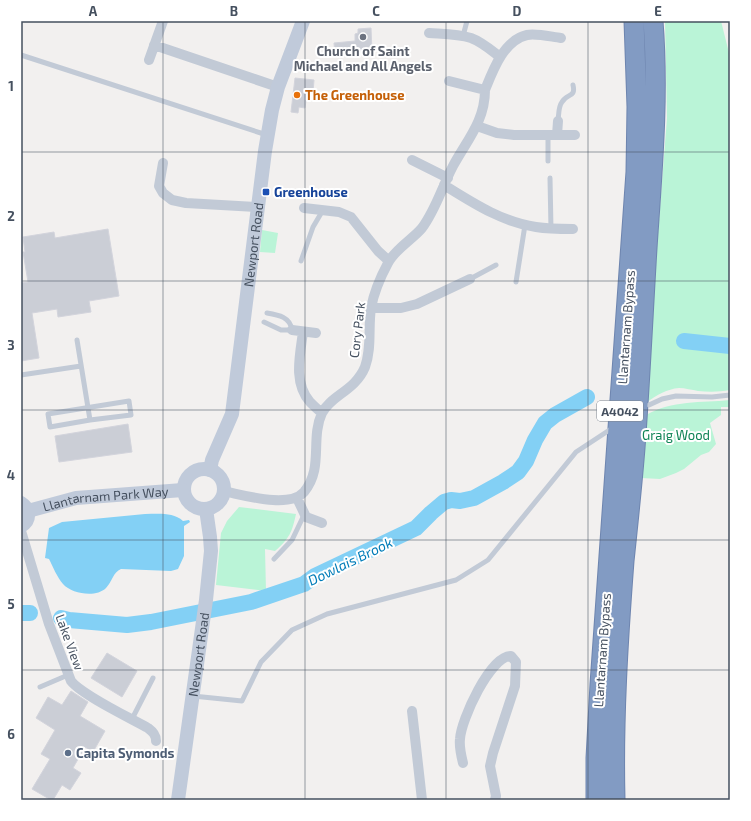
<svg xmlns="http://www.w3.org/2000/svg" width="751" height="821" font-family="'Exo 2',sans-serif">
  <rect width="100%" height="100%" fill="#f2f0ef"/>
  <path fill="#baf4d7" d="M 665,21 L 721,21 L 730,57 L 730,390 C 719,392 709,392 698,391 C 692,390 685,388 679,388 C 667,389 657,395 647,402 L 656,258 L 667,118 Z
    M 262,230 L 278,233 L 275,253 L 260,252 Z
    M 730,400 L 730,407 L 721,407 L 721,415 L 710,423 L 716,444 L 709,452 L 701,455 L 684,469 L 676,473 L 660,479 L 641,478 L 646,415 C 672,400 701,403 730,400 Z
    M 239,507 L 296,514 C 292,532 290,538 275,551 L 265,549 L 266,591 L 216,585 L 221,533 L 227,521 Z"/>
  <path fill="#83d0f5" d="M 145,514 C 159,514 173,512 183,521 L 189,520 L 190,522 L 184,526 L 184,556 L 178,569 L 171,571 L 121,569 C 113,572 112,582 106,588 C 96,598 72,594 63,584 C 57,577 53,567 49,559 L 45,558 L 49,528 L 62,522 Z"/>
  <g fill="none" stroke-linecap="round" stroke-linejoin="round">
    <path stroke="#83d0f5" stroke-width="16" d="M 684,341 L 730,346
      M 21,613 L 30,613
      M 61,618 L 69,620 L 127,625 L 151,622 L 251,602 L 304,584 L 315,576 L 416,528 L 431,513 L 444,502 L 451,500 L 460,501 L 474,498 L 503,482 L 518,472 L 526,461 L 535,440 L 545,423 L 555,415 L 587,397"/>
  </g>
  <path fill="#cbced6" stroke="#d3d4dc" d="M 371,28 L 372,52 L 335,54 L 334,43 L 355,41 L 355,34 L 358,33 L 358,29 Z
    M 295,78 L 314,80 L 313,92 L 307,92 L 305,108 L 299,107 L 298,113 L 291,112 Z
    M 108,229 L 119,296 L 89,301 L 91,312 L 58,317 L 57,309 L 32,313 L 39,358 L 21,361 L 21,283 L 28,282 L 23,252 L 25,252 L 23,237 L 54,232 L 55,238 Z
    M 128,424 L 132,452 L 59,462 L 55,436 Z
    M 107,653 L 137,671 L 122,697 L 91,678 Z
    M 71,691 L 88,702 L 80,716 L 105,731 L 93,752 L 85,747 L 73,768 L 81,773 L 70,790 L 62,785 L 53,800 L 51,800 L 32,789 L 50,759 L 41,754 L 55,730 L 36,718 L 48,697 L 62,705 Z"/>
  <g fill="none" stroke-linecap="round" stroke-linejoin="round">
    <g stroke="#6e85af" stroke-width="21">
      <path id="highway" d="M 596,800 L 596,758 L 600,684 L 636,172 L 637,107 L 634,21
        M 615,800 C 613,720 618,641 624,561 C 628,523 632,486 635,448 C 640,381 643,315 647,248 C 652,173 659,97 653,21"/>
    </g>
    <path stroke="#c2cad6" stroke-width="5" d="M 463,36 L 467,21
      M 21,55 L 267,135
      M 558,121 C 559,115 558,107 562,102 C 567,93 576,98 573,85
      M 548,136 L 548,161
      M 550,178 L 551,229
      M 301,261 L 313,227 L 323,210
      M 470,279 L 496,265
      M 516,282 L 525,225
      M 264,322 L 281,330 L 292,330 C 290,317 279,315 267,313
      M 77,340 L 90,420
      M 21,375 L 81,366
      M 129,401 L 131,415 L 90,420 L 50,427 L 48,414 Z
      M 649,405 L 662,399 L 676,396 L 712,397 L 730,395
      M 274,559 L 292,540 L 304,515
      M 40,687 L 68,675
      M 193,696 L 242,701 L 261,662 L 292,630 L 327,614 L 456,580 L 488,560 L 576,452 L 611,429
      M 132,719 L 153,678"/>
    <path stroke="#c2cad6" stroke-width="10" d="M 429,33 C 443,34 458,34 471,38 C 482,42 491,50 500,57
      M 154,45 L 278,87
      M 149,60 L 163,21
      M 485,90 C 493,70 504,40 527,35 C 536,33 552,37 561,38
      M 477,126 L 497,133 L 514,135 L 575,135
      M 557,135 L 558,121
      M 412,160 L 448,178
      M 163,163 L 159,186 L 163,193 L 172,200 L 186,203 L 258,207
      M 444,185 C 473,203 502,222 536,227 C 548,229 560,229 573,229
      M 304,208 L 339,212 L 351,217 L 378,251 L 389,261
      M 371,308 L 401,308 L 417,304 L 470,279
      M 292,330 L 316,333
      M 303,332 C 300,355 293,383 310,402 C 314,406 318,410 322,413
      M 223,491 C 244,495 289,509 304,492 C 324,468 310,439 322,413 C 331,395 355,391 365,367 C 372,348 368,327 371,308 C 374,292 381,276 388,263 C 395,249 413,239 422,228 C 436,209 442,187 453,166 C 467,140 485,121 485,90 L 449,81
      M 297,498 L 306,517 L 322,523
      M 21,531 L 49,624 L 71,681 C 82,695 130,718 148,728 C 153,732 156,735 156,741
      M 412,711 L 422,800
      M 463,763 C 461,755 459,747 460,739 C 461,720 490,656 511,656 L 516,662 L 515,686 L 493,753 L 490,766 L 496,796 L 495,800"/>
    <g stroke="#c0cada" stroke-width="14">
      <circle cx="204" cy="489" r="20"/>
      <path id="s1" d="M 210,470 L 212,460 L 232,414 L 265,151 L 272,110 L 278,87 L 303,21"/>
      <path d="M 21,503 C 30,509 31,520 21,526"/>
      <path id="s2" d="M 28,511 L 76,498 L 183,490"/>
      <path id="s3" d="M 178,800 L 206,600 L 211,551 L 210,537 L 206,509"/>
    </g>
    <use href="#highway" stroke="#829bc3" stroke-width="19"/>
  </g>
  <path fill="none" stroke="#45505f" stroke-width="1" stroke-opacity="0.55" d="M 163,21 L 163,800M 305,21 L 305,800M 446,21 L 446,800M 588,21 L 588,800M 21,152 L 730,152M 21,281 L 730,281M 21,410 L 730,410M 21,540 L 730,540M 21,670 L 730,670"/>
  <circle fill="#6b7280" stroke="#fff" stroke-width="1.5" cx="363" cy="37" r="4"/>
  <circle fill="#e8710a" stroke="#fff" stroke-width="1.5" cx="297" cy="95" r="4"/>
  <rect fill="#1a4fb4" stroke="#fff" stroke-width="1.5" x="262" y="188" width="8" height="8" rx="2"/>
  <circle fill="#5c6f8a" stroke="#fff" stroke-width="1.5" cx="68" cy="753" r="4"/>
  <g text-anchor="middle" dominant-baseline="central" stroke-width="4" stroke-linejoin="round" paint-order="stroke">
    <rect fill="#fff" stroke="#7d848f" stroke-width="1" x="597" y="401" width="46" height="20" rx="3"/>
    <g font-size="12" font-weight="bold" fill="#45505f">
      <text x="620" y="411">A4042</text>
    </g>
    <g font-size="13" font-weight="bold" fill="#5b616d" stroke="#fff">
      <text x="363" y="51">Church of Saint<tspan x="363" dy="15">Michael and All Angels</tspan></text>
    </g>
    <g font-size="13" font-weight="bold" fill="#c56008" stroke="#fff" text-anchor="start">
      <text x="305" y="95">The Greenhouse</text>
    </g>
    <g font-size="13" font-weight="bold" fill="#164399" stroke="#fff" text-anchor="start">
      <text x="274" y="192">Greenhouse</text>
    </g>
    <g font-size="13" fill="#45505f" stroke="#fff">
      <text stroke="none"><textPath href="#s1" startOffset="231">Newport Road</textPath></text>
      <text transform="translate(626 327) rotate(-86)">Llantarnam Bypass</text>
      <text transform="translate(357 330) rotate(-83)">Cory Park</text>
      <text stroke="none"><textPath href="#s2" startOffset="79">Llantarnam Park Way</textPath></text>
      <text transform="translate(70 642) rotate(70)">Lake View</text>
      <text transform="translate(602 650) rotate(-86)">Llantarnam Bypass</text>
      <text stroke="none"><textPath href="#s3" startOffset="147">Newport Road</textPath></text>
    </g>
    <g font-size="13" fill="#0e8355" stroke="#fff">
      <text x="676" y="435">Graig Wood</text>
    </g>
    <g font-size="13" font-weight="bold" fill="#4e5e75" stroke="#fff" text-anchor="start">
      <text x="76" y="753">Capita Symonds</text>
    </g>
    <g font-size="14" font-style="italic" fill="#007cb8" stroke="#fff">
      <text transform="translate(350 561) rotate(-26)">Dowlais Brook</text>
    </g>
  </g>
  <rect width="751" height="821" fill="none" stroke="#ffffff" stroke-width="44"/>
  <rect x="22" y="22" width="707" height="777" fill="none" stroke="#45505f" stroke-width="1.5"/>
  <g font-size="13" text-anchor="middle" font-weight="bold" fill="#45505f">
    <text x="93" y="16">A</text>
    <text x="234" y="16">B</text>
    <text x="376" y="16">C</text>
    <text x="517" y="16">D</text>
    <text x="658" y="16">E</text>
    <text x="11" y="91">1</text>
    <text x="11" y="221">2</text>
    <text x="11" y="350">3</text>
    <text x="11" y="480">4</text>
    <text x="11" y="609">5</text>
    <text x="11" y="739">6</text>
  </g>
</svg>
